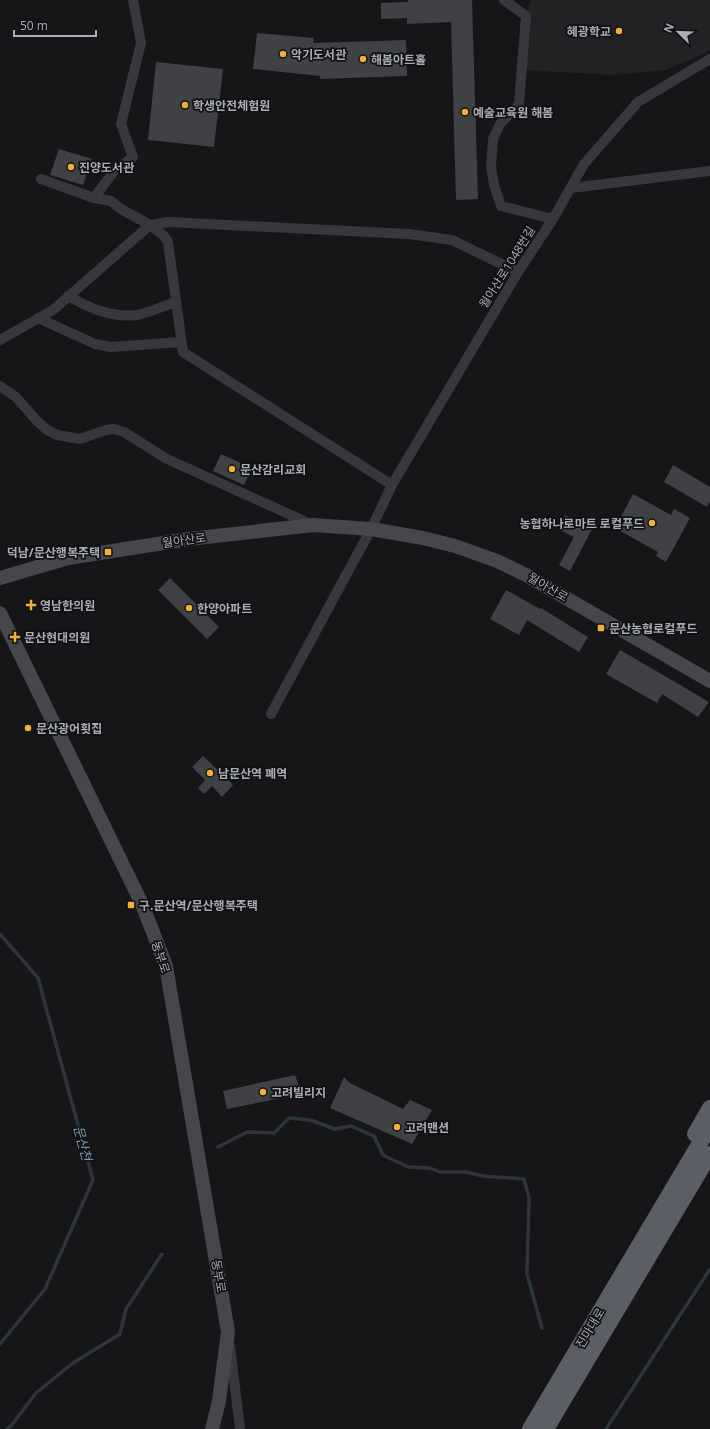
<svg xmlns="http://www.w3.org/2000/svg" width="710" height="1429" font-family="'Open Sans','Noto Sans KR',sans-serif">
  <rect width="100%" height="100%" fill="#161618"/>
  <path fill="#222225" d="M 531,0 L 710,0 L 710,51 L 666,70 L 612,75 L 526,70 L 528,10 Z"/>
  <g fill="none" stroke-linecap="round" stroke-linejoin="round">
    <path stroke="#2c353c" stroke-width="3.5" d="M 0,934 L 38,978 L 93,1180 L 45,1289 L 0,1344
      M 218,1147 L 247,1132 L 274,1133 L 289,1118 L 310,1120 L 335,1129 L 351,1126 L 374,1136 L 383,1155 L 408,1167 L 430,1168 L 440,1172 L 466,1172 L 483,1176 L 524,1179 L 529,1198 L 527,1274 L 542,1328
      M 7,1429 L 11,1426 L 36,1393 L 73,1363 L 120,1334 L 126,1309 L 162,1254
      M 606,1429 L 710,1269"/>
  </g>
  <path fill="#404145" d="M 408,0 L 472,0 L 478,199 L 456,200 L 451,22 L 407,24 L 407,18 L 381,19 L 381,3 L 408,2 Z
    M 257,33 L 314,38 L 313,43 L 406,40 L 407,76 L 320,79 L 320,76 L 253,69 Z
    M 156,62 L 223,69 L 214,147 L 148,140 Z
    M 59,149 L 92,159 L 83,185 L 50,175 Z
    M 221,454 L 252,468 L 244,485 L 213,471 Z
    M 673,465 L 710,487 L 710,501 L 707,507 L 664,482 Z
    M 633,494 L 671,515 L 674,509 L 690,518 L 666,562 L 656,556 L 658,552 L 615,528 Z
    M 565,515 L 592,529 L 570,571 L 559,565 L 574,537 L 558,529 Z
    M 170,578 L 219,627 L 207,639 L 158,590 Z
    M 506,590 L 540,609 L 541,608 L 588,637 L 579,652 L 527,620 L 519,635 L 490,619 Z
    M 620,650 L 670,679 L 709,702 L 698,717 L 662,694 L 657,703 L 606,674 Z
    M 203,756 L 233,785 L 222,797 L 212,786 L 204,794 L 198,788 L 205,780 L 192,767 Z
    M 295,1075 L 302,1094 L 227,1109 L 223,1091 Z
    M 344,1077 L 350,1083 L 403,1109 L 410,1100 L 432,1110 L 412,1144 L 330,1108 Z"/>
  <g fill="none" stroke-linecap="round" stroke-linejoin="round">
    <path stroke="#37383d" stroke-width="10" d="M 504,0 L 526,16 L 519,104 L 500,124 L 493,139 L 491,167 L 494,185 L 501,206 L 553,219
      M 41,179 L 94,198 L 114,171 L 133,157 L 121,124 L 141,43 L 133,0
      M 571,188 L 710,171
      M 94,198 L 111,201 L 121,209 L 150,225 L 163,235 L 168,242 L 183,352 L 392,485
      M 68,296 C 89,308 112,318 137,315 C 149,313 163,306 176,302
      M 38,318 L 95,344 L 110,347 L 181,342
      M 0,340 L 53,310 L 150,225 L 168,222 L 409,234 L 452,240 L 518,272
      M 0,386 L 16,397 L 37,421 L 46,429 L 57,435 L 80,439 L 106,430 L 114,429 L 124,432 L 167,459 L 313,525
      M 271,714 L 371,529 L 392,485 L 518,272 L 553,219 L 584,164 L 638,102 L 710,59
      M 230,1346 L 240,1429"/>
    <path stroke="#45474d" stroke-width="14" d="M 0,578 L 68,558 L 189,539 L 313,525 L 371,529 L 423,538 L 455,546 L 497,561 L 526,575 L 710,681
      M 0,613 L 142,904 L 166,966 L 228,1332 L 219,1401 L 212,1429"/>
    <path stroke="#5b5e65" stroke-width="16" d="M 695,1134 L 710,1108
      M 530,1429 L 710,1126
      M 546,1429 L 710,1154"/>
  </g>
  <g fill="#f2b134" stroke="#111113" stroke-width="1.5">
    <circle cx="619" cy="31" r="4"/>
    <circle cx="283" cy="54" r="4"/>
    <circle cx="363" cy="59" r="4"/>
    <circle cx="185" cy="105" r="4"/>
    <circle cx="465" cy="112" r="4"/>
    <circle cx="71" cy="167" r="4"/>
    <circle cx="232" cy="469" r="4"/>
    <circle cx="652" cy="523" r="4"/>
    <rect x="104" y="548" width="8" height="8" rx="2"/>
    <path d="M29 599h4v4h4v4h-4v4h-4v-4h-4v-4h4z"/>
    <circle cx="189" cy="608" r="4"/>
    <rect x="597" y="624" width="8" height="8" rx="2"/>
    <path d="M13 631h4v4h4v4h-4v4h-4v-4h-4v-4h4z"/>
    <circle cx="28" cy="728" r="4"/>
    <circle cx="210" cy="773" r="4"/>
    <rect x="127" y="901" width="8" height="8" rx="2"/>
    <circle cx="263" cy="1092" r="4"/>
    <circle cx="397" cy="1127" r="4"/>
  </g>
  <g text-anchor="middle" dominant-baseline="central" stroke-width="3.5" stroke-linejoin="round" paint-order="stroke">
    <g font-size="12" font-weight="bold" fill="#a8adb8" stroke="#111113" text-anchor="start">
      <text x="611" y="31" text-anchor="end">혜광학교</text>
      <text x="291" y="54">악기도서관</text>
      <text x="371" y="59">해봄아트홀</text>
      <text x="193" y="105">학생안전체험원</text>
      <text x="473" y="112">예술교육원 해봄</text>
      <text x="79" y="167">진양도서관</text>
      <text x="240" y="469">문산감리교회</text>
      <text x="644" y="523" text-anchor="end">농협하나로마트 로컬푸드</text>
      <text x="100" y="552" text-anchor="end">덕남/문산행복주택</text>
      <text x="40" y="605">영남한의원</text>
      <text x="197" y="608">한양아파트</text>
      <text x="609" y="628">문산농협로컬푸드</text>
      <text x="24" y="637">문산현대의원</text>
      <text x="36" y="728">문산광어횟집</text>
      <text x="218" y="773">남문산역 폐역</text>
      <text x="139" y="905">구.문산역/문산행복주택</text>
      <text x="271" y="1092">고려빌리지</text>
      <text x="405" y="1127">고려맨션</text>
    </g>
    <g font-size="12" fill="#a8adb8" stroke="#111113">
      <text transform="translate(507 267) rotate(-58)">월아산로1048번길</text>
      <text transform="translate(184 540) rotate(-8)">월아산로</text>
      <text transform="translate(548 587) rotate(30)">월아산로</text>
      <text transform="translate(161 957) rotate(72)">동부로</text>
      <text transform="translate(219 1276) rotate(80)">동부로</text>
      <text transform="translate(590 1328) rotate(-59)">진마대로</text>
    </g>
    <g font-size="13" font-style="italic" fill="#7f9bb3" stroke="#111113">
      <text transform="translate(83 1143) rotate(75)">문산천</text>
    </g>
  </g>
  <g transform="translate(678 32) rotate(293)" stroke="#111113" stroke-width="3" paint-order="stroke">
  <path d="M0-3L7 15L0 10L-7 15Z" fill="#a8adb8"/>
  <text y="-6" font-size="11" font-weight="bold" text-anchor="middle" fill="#a8adb8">N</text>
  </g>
  <path d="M14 30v6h82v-6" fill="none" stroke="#a8adb8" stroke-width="2"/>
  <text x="20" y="30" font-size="12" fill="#a8adb8" stroke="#111113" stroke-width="3" paint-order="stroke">50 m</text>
</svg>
